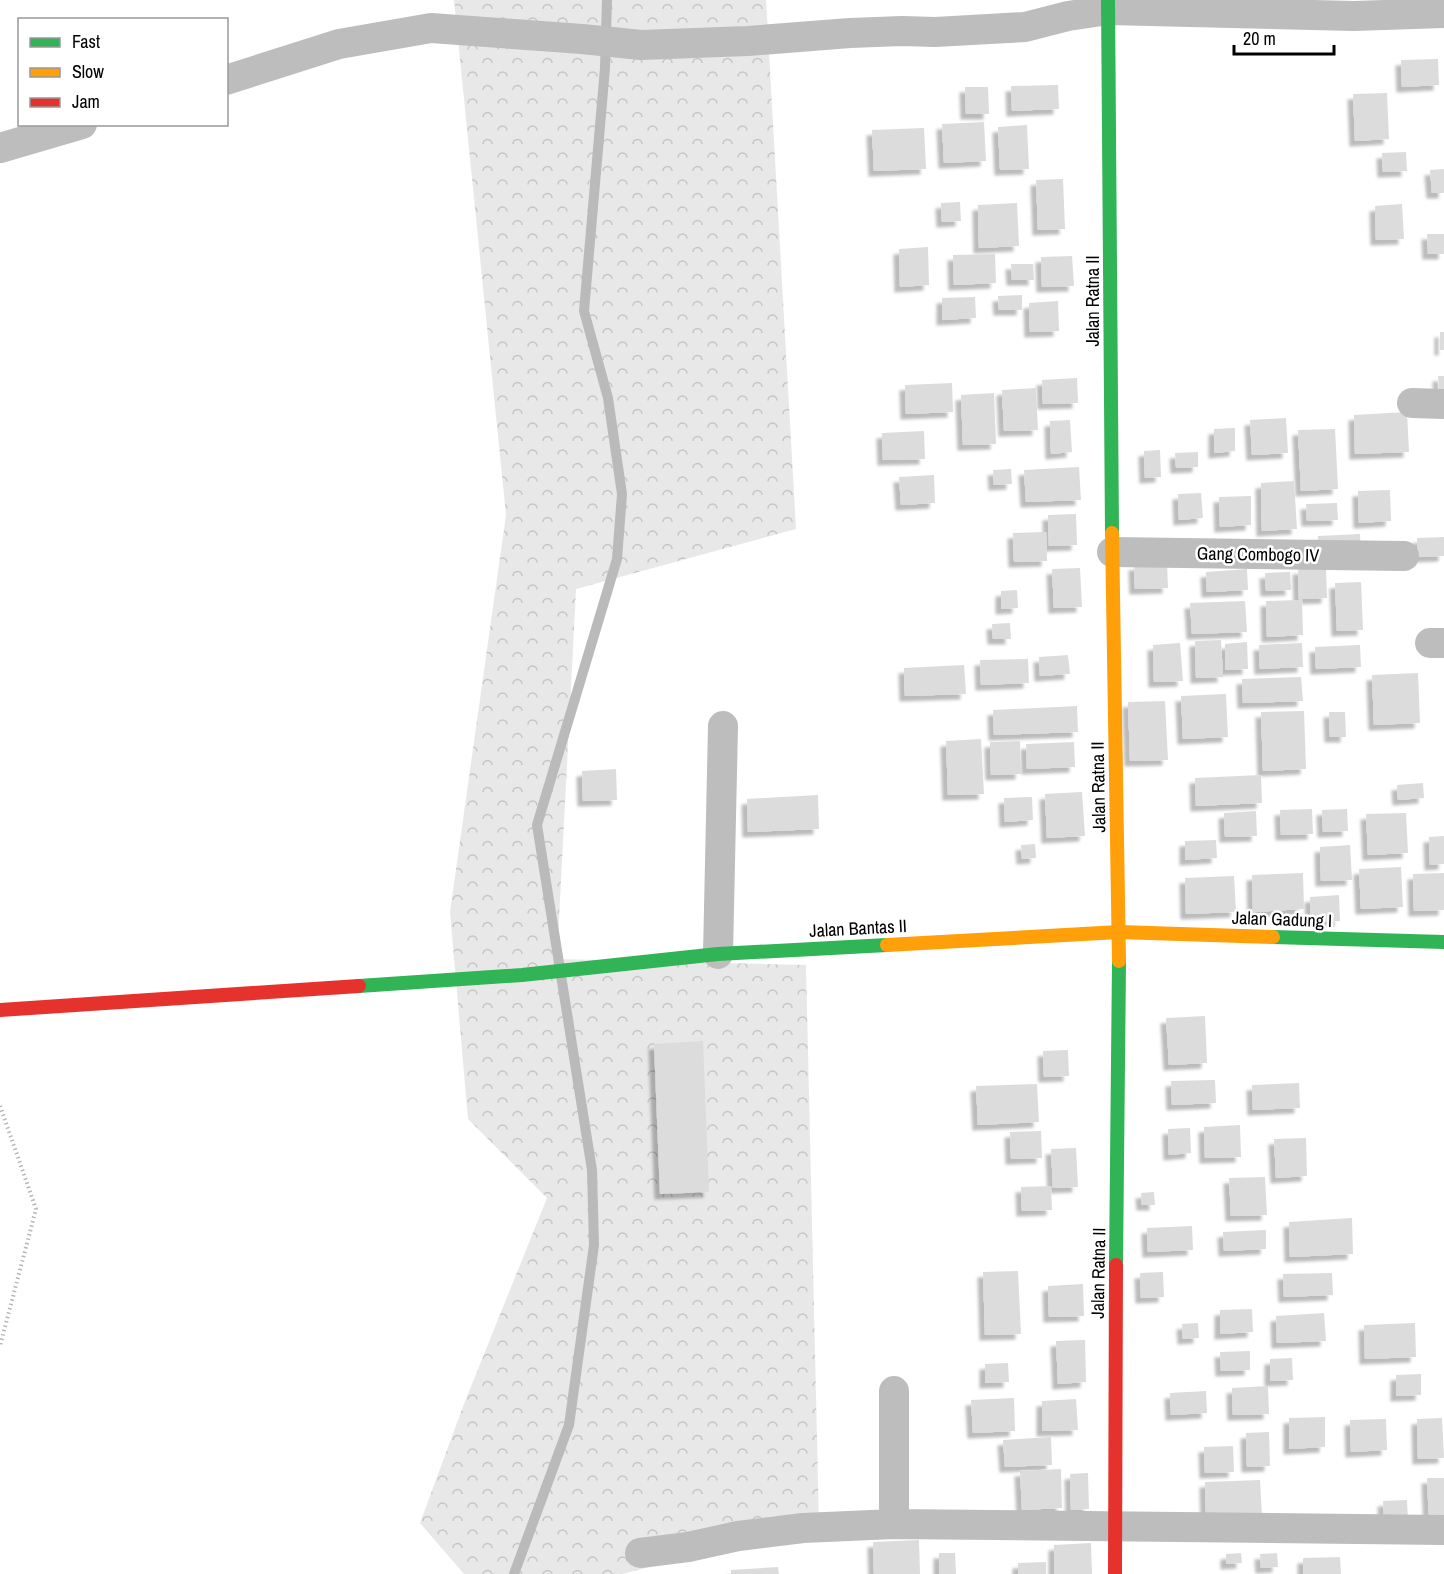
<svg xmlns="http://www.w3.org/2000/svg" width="1444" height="1574" font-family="'Archivo Narrow',sans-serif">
  <defs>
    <pattern id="forest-crowns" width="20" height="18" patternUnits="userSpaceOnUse" patternTransform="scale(1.5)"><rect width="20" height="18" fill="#e8e8e8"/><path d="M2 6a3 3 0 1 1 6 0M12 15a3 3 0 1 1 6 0" fill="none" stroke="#c5c5c5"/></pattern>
    <filter id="shadow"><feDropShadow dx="-5.5" dy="5.5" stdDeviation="1.5" flood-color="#0004"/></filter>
  </defs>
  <rect width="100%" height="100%" fill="#fff"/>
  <path fill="url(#forest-crowns)" d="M 454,0 L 766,0 L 796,529 L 576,589 L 557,959 L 806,965 L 819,1524 L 622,1574 L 464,1574 L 420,1523 L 464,1404 L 547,1198 L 468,1119 L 450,912 L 506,515 Z"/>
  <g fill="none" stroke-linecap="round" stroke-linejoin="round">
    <path stroke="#bababa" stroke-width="10" d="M 514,1574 L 569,1425 L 594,1245 L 592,1170 L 537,825 L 617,559 L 622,494 L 608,398 L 584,311 L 605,68 L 607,0"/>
  </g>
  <path fill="#dcdcdc" filter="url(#shadow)" d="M 1438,59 L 1439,85 L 1402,87 L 1401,60 Z
    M 1058,85 L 1059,109 L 1012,111 L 1011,86 Z
    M 965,87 L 988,87 L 989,114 L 966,114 Z
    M 1387,93 L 1389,139 L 1355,141 L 1353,94 Z
    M 984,122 L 986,161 L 944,163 L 942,124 Z
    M 1027,125 L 1029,169 L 1000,170 L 998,127 Z
    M 924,128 L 926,169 L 874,171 L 872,130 Z
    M 1406,152 L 1407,171 L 1383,172 L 1382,153 Z
    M 1444,169 L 1444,193 L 1432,193 L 1430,170 Z
    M 1063,179 L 1065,229 L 1038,230 L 1036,180 Z
    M 960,202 L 961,221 L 942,222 L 941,203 Z
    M 1017,203 L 1019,246 L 979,248 L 978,205 Z
    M 1402,204 L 1404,239 L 1376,240 L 1375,206 Z
    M 1427,234 L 1444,234 L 1444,254 L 1428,254 Z
    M 928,247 L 929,285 L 900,287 L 899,249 Z
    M 995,254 L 996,283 L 954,285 L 953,255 Z
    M 1072,256 L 1074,286 L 1042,287 L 1041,257 Z
    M 1011,264 L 1033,264 L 1034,280 L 1012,280 Z
    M 1022,295 L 1022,310 L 999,310 L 998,296 Z
    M 975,297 L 976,318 L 942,320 L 942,298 Z
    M 1058,301 L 1059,331 L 1030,332 L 1029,303 Z
    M 1440,332 L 1444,332 L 1444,350 L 1440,350 Z
    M 1438,376 L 1444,376 L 1444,392 L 1439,392 Z
    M 1077,378 L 1078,403 L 1043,404 L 1042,380 Z
    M 952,383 L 953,412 L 906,414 L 905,385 Z
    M 1036,388 L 1038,430 L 1004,431 L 1002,390 Z
    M 994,393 L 996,444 L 963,445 L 961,395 Z
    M 1407,412 L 1409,452 L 1355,454 L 1354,415 Z
    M 1286,418 L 1288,453 L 1252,455 L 1250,420 Z
    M 1070,420 L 1072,452 L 1051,454 L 1050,421 Z
    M 1235,428 L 1235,451 L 1214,453 L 1214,429 Z
    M 1335,429 L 1338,489 L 1301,491 L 1298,430 Z
    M 924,431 L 925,459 L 883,460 L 882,433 Z
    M 1160,450 L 1161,477 L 1145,478 L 1144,451 Z
    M 1198,452 L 1198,467 L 1176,468 L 1175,453 Z
    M 1079,467 L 1081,500 L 1026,502 L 1024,470 Z
    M 1011,469 L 1012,484 L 994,485 L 993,470 Z
    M 934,475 L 935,503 L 901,505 L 899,477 Z
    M 1294,481 L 1297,529 L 1262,531 L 1261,483 Z
    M 1390,490 L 1391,521 L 1359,523 L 1358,491 Z
    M 1201,493 L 1203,518 L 1179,520 L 1178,494 Z
    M 1251,496 L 1251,525 L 1220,527 L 1219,497 Z
    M 1337,503 L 1338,520 L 1307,521 L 1306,504 Z
    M 1076,514 L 1077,545 L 1049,546 L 1048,515 Z
    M 1046,532 L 1047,561 L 1014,562 L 1013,533 Z
    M 1360,534 L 1361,556 L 1319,558 L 1318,536 Z
    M 1444,537 L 1444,556 L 1418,557 L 1417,538 Z
    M 1167,563 L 1168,588 L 1135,589 L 1134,565 Z
    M 1080,568 L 1082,607 L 1054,608 L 1052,569 Z
    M 1326,568 L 1327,598 L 1302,599 L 1303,635 L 1267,637 L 1266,601 L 1299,600 L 1298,569 Z
    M 1247,569 L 1248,590 L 1207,592 L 1206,572 Z
    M 1290,572 L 1291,590 L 1266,591 L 1265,573 Z
    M 1361,582 L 1363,630 L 1337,631 L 1335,583 Z
    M 1017,590 L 1018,608 L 1001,609 L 1001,591 Z
    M 1245,601 L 1247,632 L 1192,634 L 1190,603 Z
    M 1010,623 L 1011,639 L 993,639 L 992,624 Z
    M 1221,640 L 1223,677 L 1196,678 L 1195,641 Z
    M 1247,642 L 1248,669 L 1225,670 L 1225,644 Z
    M 1180,643 L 1183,681 L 1154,682 L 1153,645 Z
    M 1302,643 L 1303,667 L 1260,669 L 1259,645 Z
    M 1360,645 L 1361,667 L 1316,669 L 1315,647 Z
    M 1068,655 L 1070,674 L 1040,676 L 1039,657 Z
    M 1028,659 L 1029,683 L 981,685 L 980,660 Z
    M 964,665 L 966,694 L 905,696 L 904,668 Z
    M 1418,673 L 1420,723 L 1374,725 L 1372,675 Z
    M 1301,677 L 1303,701 L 1243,703 L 1242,679 Z
    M 1226,694 L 1228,737 L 1183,739 L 1181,696 Z
    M 1165,701 L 1168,760 L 1130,761 L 1128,702 Z
    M 1077,706 L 1078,732 L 994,735 L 993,710 Z
    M 1304,711 L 1306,769 L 1263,771 L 1261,712 Z
    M 1329,712 L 1345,712 L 1346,737 L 1330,737 Z
    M 981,739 L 984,794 L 948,795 L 946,741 Z
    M 1020,741 L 1021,774 L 991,775 L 990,742 Z
    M 1074,742 L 1075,767 L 1027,769 L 1026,744 Z
    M 616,769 L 617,800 L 583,801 L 582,771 Z
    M 1261,775 L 1262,803 L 1196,806 L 1195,778 Z
    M 1423,783 L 1424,798 L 1398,800 L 1397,785 Z
    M 1082,792 L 1085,836 L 1047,838 L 1045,794 Z
    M 818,795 L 819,829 L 748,832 L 747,799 Z
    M 1032,797 L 1033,820 L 1005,822 L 1004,798 Z
    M 1312,809 L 1313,834 L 1281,835 L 1280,810 Z
    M 1347,809 L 1348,831 L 1323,832 L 1322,810 Z
    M 1256,811 L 1257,836 L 1225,837 L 1224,813 Z
    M 1406,813 L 1408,853 L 1368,855 L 1366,814 Z
    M 1444,836 L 1444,864 L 1430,865 L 1429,837 Z
    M 1216,840 L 1217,858 L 1185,860 L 1185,841 Z
    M 1035,844 L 1036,858 L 1022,859 L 1021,845 Z
    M 1350,845 L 1352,880 L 1321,881 L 1320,847 Z
    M 1401,867 L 1403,907 L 1361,909 L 1359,869 Z
    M 1303,873 L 1304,909 L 1253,912 L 1252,875 Z
    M 1444,873 L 1444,910 L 1414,911 L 1413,874 Z
    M 1234,876 L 1236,912 L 1186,914 L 1185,878 Z
    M 1339,895 L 1340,921 L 1311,922 L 1310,897 Z
    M 1205,1016 L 1207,1063 L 1169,1065 L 1166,1018 Z
    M 703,1041 L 709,1192 L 660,1194 L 654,1044 Z
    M 1068,1050 L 1069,1076 L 1044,1077 L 1043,1051 Z
    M 1215,1080 L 1216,1103 L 1172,1105 L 1171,1081 Z
    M 1299,1083 L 1300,1108 L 1253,1110 L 1252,1085 Z
    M 1037,1084 L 1039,1122 L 978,1125 L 976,1086 Z
    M 1240,1125 L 1241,1157 L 1205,1158 L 1204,1127 Z
    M 1190,1128 L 1191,1153 L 1169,1155 L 1168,1129 Z
    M 1041,1131 L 1042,1158 L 1011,1159 L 1010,1132 Z
    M 1306,1138 L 1307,1176 L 1276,1178 L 1274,1139 Z
    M 1076,1148 L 1078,1187 L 1053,1188 L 1051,1149 Z
    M 1265,1177 L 1267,1215 L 1231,1216 L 1229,1178 Z
    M 1051,1186 L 1052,1210 L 1022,1211 L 1021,1187 Z
    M 1154,1192 L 1155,1205 L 1142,1205 L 1141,1193 Z
    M 1352,1218 L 1353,1254 L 1290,1257 L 1289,1222 Z
    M 1192,1226 L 1193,1250 L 1148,1252 L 1147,1228 Z
    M 1266,1230 L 1266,1249 L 1224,1251 L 1223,1232 Z
    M 1018,1271 L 1021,1334 L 985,1335 L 983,1272 Z
    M 1163,1272 L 1164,1297 L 1141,1298 L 1140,1273 Z
    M 1332,1273 L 1333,1295 L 1284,1297 L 1283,1274 Z
    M 1083,1284 L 1084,1316 L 1049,1317 L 1048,1286 Z
    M 1252,1309 L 1253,1332 L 1220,1334 L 1220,1310 Z
    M 1324,1313 L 1326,1341 L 1277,1343 L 1276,1316 Z
    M 1198,1323 L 1199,1338 L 1183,1339 L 1182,1324 Z
    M 1415,1323 L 1416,1357 L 1365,1359 L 1364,1325 Z
    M 1085,1340 L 1086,1382 L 1058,1384 L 1056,1341 Z
    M 1250,1351 L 1250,1370 L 1221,1371 L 1220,1352 Z
    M 1292,1358 L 1293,1380 L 1270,1381 L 1270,1359 Z
    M 1008,1363 L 1009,1382 L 985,1383 L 985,1364 Z
    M 1421,1374 L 1421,1395 L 1396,1396 L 1396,1375 Z
    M 1268,1386 L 1269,1414 L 1233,1415 L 1232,1388 Z
    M 1206,1391 L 1207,1413 L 1171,1415 L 1170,1393 Z
    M 1014,1398 L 1015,1431 L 973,1433 L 971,1400 Z
    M 1076,1399 L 1078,1430 L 1042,1431 L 1042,1401 Z
    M 1325,1417 L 1325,1447 L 1289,1449 L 1289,1418 Z
    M 1442,1418 L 1444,1458 L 1418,1459 L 1417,1419 Z
    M 1386,1419 L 1387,1450 L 1351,1452 L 1350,1420 Z
    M 1269,1432 L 1270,1466 L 1247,1467 L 1246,1433 Z
    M 1051,1437 L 1052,1465 L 1005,1467 L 1003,1440 Z
    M 1233,1446 L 1234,1472 L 1205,1473 L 1204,1447 Z
    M 1061,1469 L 1062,1508 L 1022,1510 L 1020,1471 Z
    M 1088,1473 L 1089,1509 L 1071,1510 L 1070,1474 Z
    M 1427,1478 L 1444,1478 L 1444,1521 L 1429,1522 Z
    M 1260,1480 L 1262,1516 L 1206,1518 L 1205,1482 Z
    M 1407,1500 L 1408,1521 L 1384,1522 L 1383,1501 Z
    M 919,1540 L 920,1574 L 874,1574 L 873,1542 Z
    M 1091,1543 L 1092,1574 L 1054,1574 L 1054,1545 Z
    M 939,1553 L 955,1553 L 956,1574 L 939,1574 Z
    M 1241,1553 L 1242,1563 L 1226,1564 L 1226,1554 Z
    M 1277,1553 L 1278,1567 L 1261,1568 L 1260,1554 Z
    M 1340,1557 L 1341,1574 L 1303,1574 L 1303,1558 Z
    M 1046,1562 L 1046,1574 L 1018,1574 L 1018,1563 Z
    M 778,1567 L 779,1574 L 731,1574 L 731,1570 Z"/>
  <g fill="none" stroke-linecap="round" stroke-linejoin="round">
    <path stroke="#b8b8b8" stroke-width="4" stroke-dasharray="1.5 3" stroke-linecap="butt" d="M 0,1106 L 36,1209 L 0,1346"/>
    <path stroke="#bdbdbd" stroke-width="30" d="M 226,80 L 339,44 L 431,28 L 582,39 L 641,45 L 748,41 L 850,33 L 902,31 L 935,32 L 1025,27 L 1068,16 L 1109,10 L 1354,16 L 1444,13
      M 0,148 L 82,124
      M 1412,403 L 1444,404
      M 1112,552 L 1404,556
      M 1430,643 L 1444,643
      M 718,954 L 723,726
      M 894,1524 L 894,1391
      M 640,1553 L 688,1547 L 738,1536 L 803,1528 L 894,1524 L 1444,1530"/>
    <path stroke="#30b455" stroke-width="14" d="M 1108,0 L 1112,533
      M 1273,937 L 1444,942
      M 359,986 L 522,975 L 718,954 L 887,945
      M 1116,1265 L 1119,961"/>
    <path stroke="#ff9f0a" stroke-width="14" d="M 1112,533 L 1119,961
      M 887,945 L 1119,932 L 1273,937"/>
    <path stroke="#e5322d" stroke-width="14" d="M 0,1010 L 359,986
      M 1115,1574 L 1116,1265"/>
  </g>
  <g text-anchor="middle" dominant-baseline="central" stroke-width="5" stroke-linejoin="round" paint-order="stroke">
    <g font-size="18" fill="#000" stroke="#fff">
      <text transform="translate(1092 301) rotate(-90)">Jalan Ratna II</text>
      <text transform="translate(1258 554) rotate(1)">Gang Combogo IV</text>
      <text transform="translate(1098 787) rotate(-91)">Jalan Ratna II</text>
      <text transform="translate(1282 919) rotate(2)">Jalan Gadung I</text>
      <text transform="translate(858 928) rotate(-3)">Jalan Bantas II</text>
      <text transform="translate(1098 1273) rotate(-89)">Jalan Ratna II</text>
    </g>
  </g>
  <rect x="18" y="18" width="210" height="108" fill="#ffffff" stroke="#999999" stroke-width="1.5"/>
  <rect x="30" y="38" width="30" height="9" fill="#30b455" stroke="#999999" stroke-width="1.5"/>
  <text x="72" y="48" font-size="18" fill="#000000">Fast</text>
  <rect x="30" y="68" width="30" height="9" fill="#ff9f0a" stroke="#999999" stroke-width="1.5"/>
  <text x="72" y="78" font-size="18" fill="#000000">Slow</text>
  <rect x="30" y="98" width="30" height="9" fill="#e5322d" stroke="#999999" stroke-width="1.5"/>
  <text x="72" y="108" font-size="18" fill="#000000">Jam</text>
  <path d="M1234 45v9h100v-9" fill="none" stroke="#000000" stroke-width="3"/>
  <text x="1243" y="45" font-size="18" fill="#000000" stroke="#ffffff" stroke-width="4.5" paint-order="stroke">20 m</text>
</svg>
